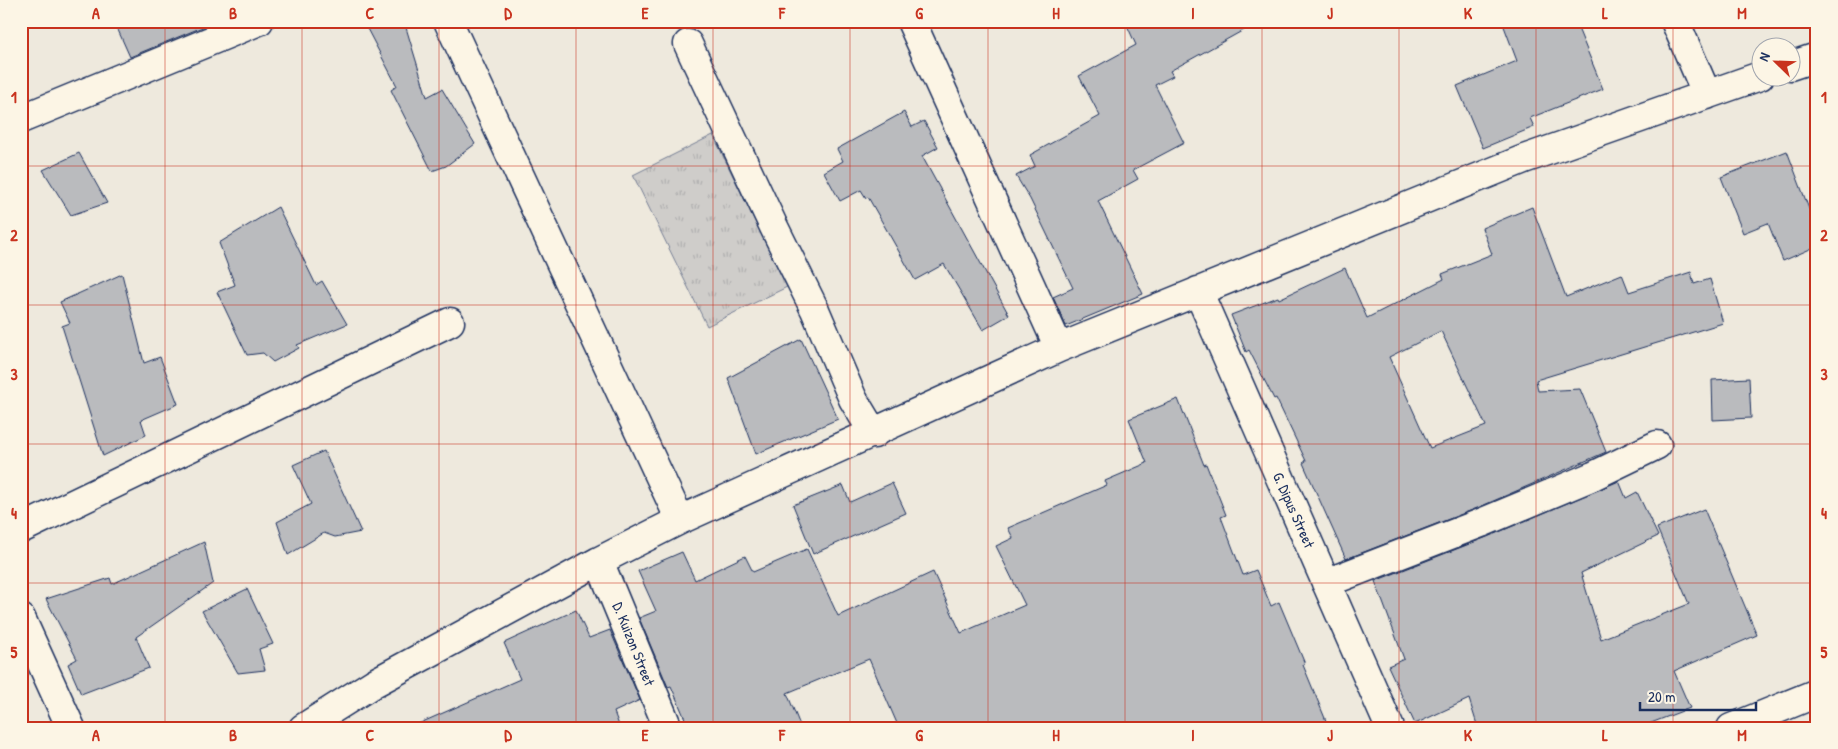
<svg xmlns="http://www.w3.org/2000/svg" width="1838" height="749" font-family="'Patrick Hand',sans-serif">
  <defs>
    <pattern id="grass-tufts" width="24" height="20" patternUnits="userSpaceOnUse" patternTransform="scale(1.25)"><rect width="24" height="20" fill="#cfcdca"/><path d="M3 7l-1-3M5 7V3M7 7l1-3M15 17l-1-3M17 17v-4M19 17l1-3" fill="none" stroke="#b1b0b0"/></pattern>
  </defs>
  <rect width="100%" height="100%" fill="#eee9dd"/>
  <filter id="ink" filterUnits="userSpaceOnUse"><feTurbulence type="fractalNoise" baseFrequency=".02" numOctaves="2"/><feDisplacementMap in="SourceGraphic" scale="10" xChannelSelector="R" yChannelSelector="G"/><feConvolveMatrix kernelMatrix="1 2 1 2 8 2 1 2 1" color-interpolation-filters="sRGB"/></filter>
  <g filter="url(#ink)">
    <path fill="url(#grass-tufts)" stroke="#757e94" d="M 713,135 L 787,287 L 707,326 L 633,175 Z"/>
    <path fill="#babbbe" stroke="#1b2f5e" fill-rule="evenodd" d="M 114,21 L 217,21 L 130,57 Z
      M 363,21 L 404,21 L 427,97 L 442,89 L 475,144 L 446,166 L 432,171 L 391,90 L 397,86 Z
      M 1125,21 L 1260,21 L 1170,71 L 1173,76 L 1155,85 L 1184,143 L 1133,170 L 1138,179 L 1098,201 L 1143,294 L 1066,326 L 1053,297 L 1073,288 L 1030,199 L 1016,176 L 1035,166 L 1030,155 L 1100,116 L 1079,76 L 1136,45 Z
      M 1502,21 L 1575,21 L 1603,89 L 1530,118 L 1534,127 L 1483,148 L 1457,86 L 1517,61 Z
      M 904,112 L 912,127 L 924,121 L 938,147 L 922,156 L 1009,315 L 983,330 L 944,264 L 915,280 L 868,197 L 866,198 L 861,190 L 840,201 L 824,172 L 843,161 L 837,149 Z
      M 1787,151 L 1817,230 L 1817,246 L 1783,261 L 1768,223 L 1743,233 L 1721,177 Z
      M 79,153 L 107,203 L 71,215 L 43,170 Z
      M 278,207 L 316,285 L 322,281 L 347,324 L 297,345 L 299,348 L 273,362 L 263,353 L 247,355 L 217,292 L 235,285 L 219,243 Z
      M 1532,207 L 1566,297 L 1622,274 L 1629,292 L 1691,272 L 1694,284 L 1710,279 L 1723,323 L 1536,380 L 1538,391 L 1580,389 L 1606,452 L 1475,509 L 1346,559 L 1303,463 L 1306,461 L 1276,398 L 1274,399 L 1249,350 L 1246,352 L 1231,315 L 1278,297 L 1279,299 L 1345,268 L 1367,318 L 1444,279 L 1442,274 L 1492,254 L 1482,228 ZM 1441,331 L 1486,426 L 1430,448 L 1389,357 Z
      M 122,274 L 144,363 L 160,357 L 178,404 L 141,420 L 146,435 L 103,456 L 62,326 L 70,323 L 60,302 Z
      M 801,339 L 838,419 L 756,454 L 728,378 Z
      M 1749,378 L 1751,418 L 1713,420 L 1712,380 Z
      M 1178,399 L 1204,465 L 1206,464 L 1226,515 L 1221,517 L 1243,575 L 1256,570 L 1271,606 L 1279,602 L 1305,664 L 1303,665 L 1329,728 L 899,728 L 869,659 L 787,693 L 801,728 L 689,728 L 671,686 L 668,687 L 639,618 L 656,611 L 638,571 L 682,552 L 695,580 L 745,556 L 753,572 L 807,549 L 838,616 L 933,572 L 961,633 L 1025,605 L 996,546 L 1013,538 L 1008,528 L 1107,485 L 1105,481 L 1147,463 L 1129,419 Z
      M 324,451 L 361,532 L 335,537 L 324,533 L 288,555 L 277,522 L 311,504 L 293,465 Z
      M 1619,481 L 1626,498 L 1637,492 L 1658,536 L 1581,573 L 1601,639 L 1689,604 L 1657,528 L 1704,509 L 1757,635 L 1674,671 L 1690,708 L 1638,728 L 1478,728 L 1469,699 L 1415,724 L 1388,666 L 1404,659 L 1375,581 L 1487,537 Z
      M 892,483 L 906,513 L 813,554 L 793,505 L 843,485 L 850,502 Z
      M 204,542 L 213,583 L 136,637 L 149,668 L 81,694 L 68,664 L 77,659 L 46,599 L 110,578 L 112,584 Z
      M 247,589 L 273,644 L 259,649 L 265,670 L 238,673 L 202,611 Z
      M 576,610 L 589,638 L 610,630 L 640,700 L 614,712 L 620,728 L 409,728 L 520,679 L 504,643 Z"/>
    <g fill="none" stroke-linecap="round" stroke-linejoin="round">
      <g stroke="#1b2f5e" stroke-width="31">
        <path id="minor" d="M 448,21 L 680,520
          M 911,21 L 1059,348
          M 1675,21 L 1707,95
          M 688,44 L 774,227 L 815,310 L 853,399 L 874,434
          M 1790,66 L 1817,57
          M 21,119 L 259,21
          M 1198,291 L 1390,728
          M 21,529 L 450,322
          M 599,561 L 668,728
          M 1326,583 L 1481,523 L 1593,476 L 1657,445
          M 21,618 L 71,728
          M 303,728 L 374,683 L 599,561 L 680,520 L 1059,348 L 1524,159 L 1760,76
          M 1731,728 L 1817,693"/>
      </g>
      <use href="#minor" stroke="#fcf5e5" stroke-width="28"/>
    </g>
  </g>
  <path fill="none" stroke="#c8321e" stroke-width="1" stroke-opacity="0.55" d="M 165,21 L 165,728M 302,21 L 302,728M 439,21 L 439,728M 576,21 L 576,728M 713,21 L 713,728M 850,21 L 850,728M 988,21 L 988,728M 1125,21 L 1125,728M 1262,21 L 1262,728M 1399,21 L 1399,728M 1536,21 L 1536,728M 1673,21 L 1673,728M 21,166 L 1817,166M 21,305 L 1817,305M 21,444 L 1817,444M 21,583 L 1817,583"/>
  <g text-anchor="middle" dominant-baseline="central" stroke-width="5" stroke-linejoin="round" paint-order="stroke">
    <g font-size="15" fill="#1b2f5e" stroke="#fcf5e5">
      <text transform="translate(1294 510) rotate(66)">G. Dipus Street</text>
      <text transform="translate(634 644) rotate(68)">D. Kuizon Street</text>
    </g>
  </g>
  <rect width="1838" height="749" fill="none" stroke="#fcf5e5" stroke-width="55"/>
  <g transform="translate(1776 62) rotate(293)"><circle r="24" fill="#fcf5e5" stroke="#a2a6af"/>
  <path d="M0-4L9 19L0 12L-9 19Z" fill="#c8321e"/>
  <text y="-8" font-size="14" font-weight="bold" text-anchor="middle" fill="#1b2f5e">N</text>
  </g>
  <path d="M1640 702v8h116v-8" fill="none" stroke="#1b2f5e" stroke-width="2.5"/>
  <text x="1648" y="702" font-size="15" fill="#1b2f5e" stroke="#fcf5e5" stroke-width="4" paint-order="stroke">20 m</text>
  <rect x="28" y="28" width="1782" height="694" fill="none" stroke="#c8321e" stroke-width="2"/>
  <g font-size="16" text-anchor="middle" font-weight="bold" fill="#c8321e">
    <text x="96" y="19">A</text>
    <text x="233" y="19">B</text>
    <text x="370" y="19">C</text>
    <text x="508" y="19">D</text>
    <text x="645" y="19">E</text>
    <text x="782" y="19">F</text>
    <text x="919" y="19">G</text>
    <text x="1056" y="19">H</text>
    <text x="1193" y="19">I</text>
    <text x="1330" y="19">J</text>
    <text x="1468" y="19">K</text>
    <text x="1605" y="19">L</text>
    <text x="1742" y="19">M</text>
    <text x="14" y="103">1</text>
    <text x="1824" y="103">1</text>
    <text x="14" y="241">2</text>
    <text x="1824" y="241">2</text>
    <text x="14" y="380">3</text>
    <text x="1824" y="380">3</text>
    <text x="14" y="519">4</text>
    <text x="1824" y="519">4</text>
    <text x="14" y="658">5</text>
    <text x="1824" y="658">5</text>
    <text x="96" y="741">A</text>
    <text x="233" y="741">B</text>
    <text x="370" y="741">C</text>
    <text x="508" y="741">D</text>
    <text x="645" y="741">E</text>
    <text x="782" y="741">F</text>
    <text x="919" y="741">G</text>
    <text x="1056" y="741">H</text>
    <text x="1193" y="741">I</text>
    <text x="1330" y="741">J</text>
    <text x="1468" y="741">K</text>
    <text x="1605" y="741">L</text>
    <text x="1742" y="741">M</text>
  </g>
</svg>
